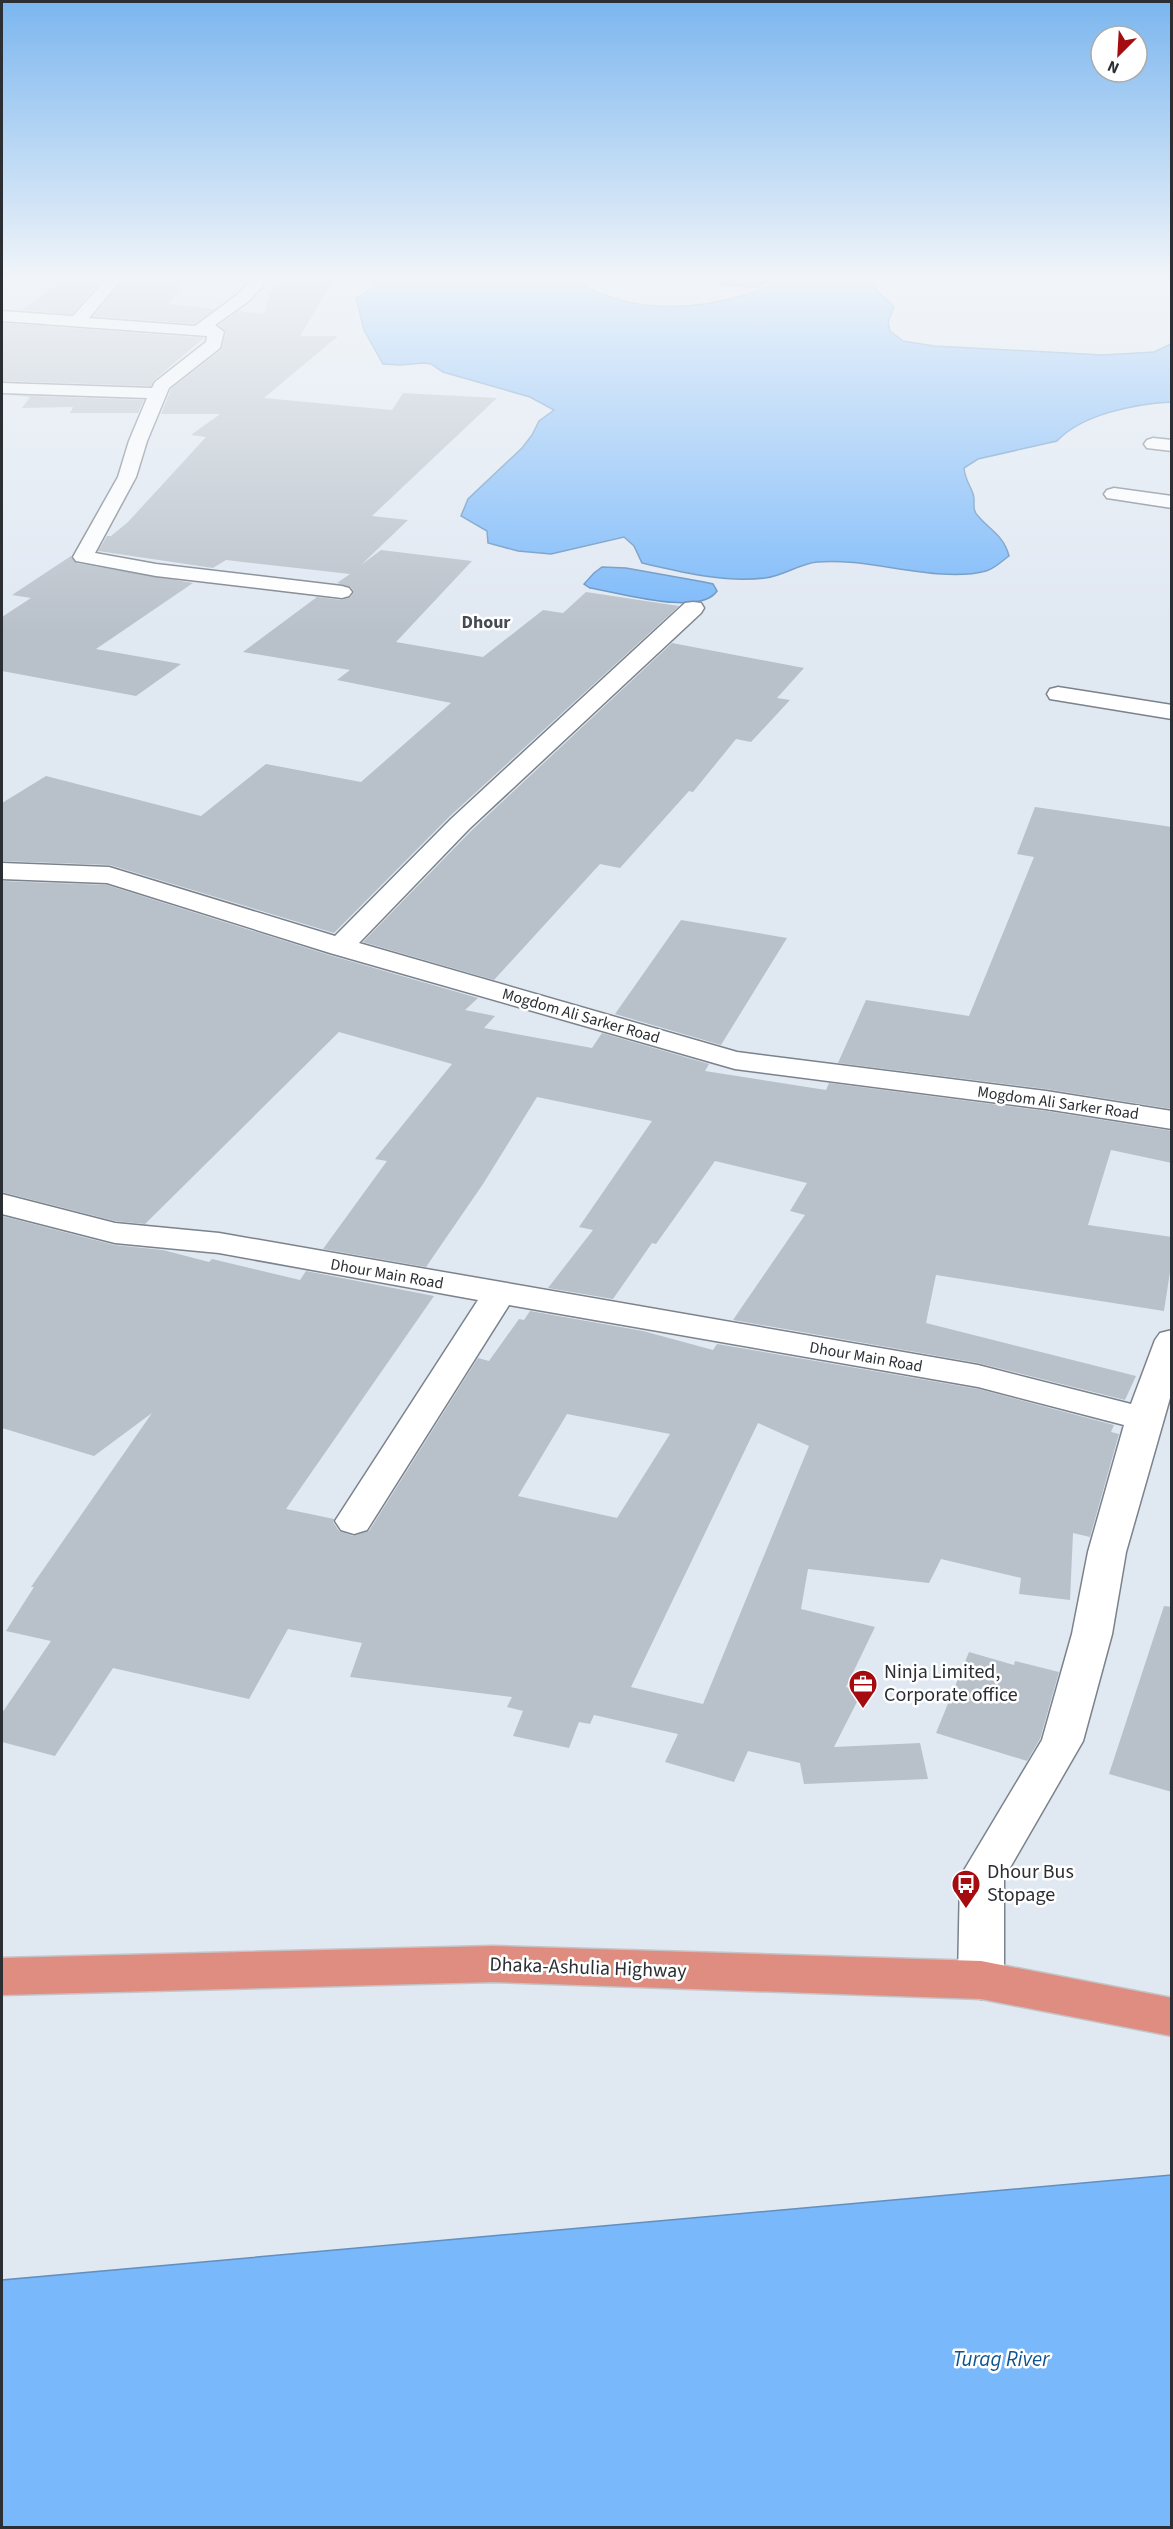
<svg xmlns="http://www.w3.org/2000/svg" width="1173" height="2529" font-family="'Source Sans 3',sans-serif">
  <rect width="100%" height="100%" fill="#e0e8f2"/>
  <path fill="#79b8fa" stroke="#628fbe" stroke-width="1.5" d="M 370,278 L 573,278 C 622,313 689,312 745,295 C 760,291 773,282 788,279 C 811,274 855,278 880,278 L 871,281 C 874,292 887,298 894,307 L 888,322 L 890,331 L 903,341 L 934,346 L 1103,355 L 1154,352 L 1171,344 L 1171,402 C 1136,404 1082,414 1057,441 L 978,459 L 964,468 C 965,482 974,490 974,499 C 974,506 973,511 978,516 C 991,531 1004,536 1009,556 C 1002,561 994,569 986,571 C 938,584 869,557 817,562 C 799,564 783,576 765,578 C 725,583 681,572 642,563 L 634,546 L 624,537 L 551,554 L 518,551 L 488,543 L 487,531 L 461,516 L 468,499 L 522,448 L 532,435 L 539,421 L 554,410 L 530,397 L 443,372 L 431,364 L 424,363 L 400,365 L 383,364 L 364,330 L 356,298 L 378,285 Z
    M 700,278 L 779,278 L 753,287 L 719,284 Z
    M 602,567 L 626,568 L 704,582 L 713,584 L 717,591 C 700,617 617,592 590,588 L 584,584 L 594,573 Z
    M 1171,2175 L 1171,2527 L 2,2527 L 2,2280 Z"/>
  <path fill="#b8c0c9" fill-rule="evenodd" d="M 67,278 L 104,278 L 72,314 L 21,310 Z
    M 125,278 L 186,278 L 169,304 L 215,309 L 194,324 L 94,316 Z
    M 281,278 L 335,278 L 300,336 L 338,336 L 264,398 L 392,410 L 403,393 L 497,398 L 372,516 L 408,520 L 361,565 L 381,550 L 472,561 L 396,642 L 483,657 L 543,610 L 563,613 L 586,592 L 679,606 L 449,817 L 334,933 L 110,865 L 2,861 L 2,803 L 46,776 L 201,816 L 266,764 L 361,782 L 451,703 L 337,680 L 350,670 L 243,652 L 317,597 L 342,600 L 351,597 L 354,592 L 351,587 L 337,583 L 350,574 L 226,560 L 213,568 L 98,551 L 107,536 L 111,536 L 128,522 L 206,437 L 191,435 L 220,414 L 161,414 L 171,389 L 221,350 L 226,333 L 219,325 L 239,311 L 265,314 L 269,296 Z
    M 2,324 L 2,323 L 204,338 L 154,380 L 151,386 L 2,381 Z
    M 6,395 L 144,400 L 138,413 L 70,413 L 73,407 L 22,408 L 30,397 Z
    M 71,556 L 76,563 L 193,583 L 96,649 L 181,664 L 136,696 L 2,671 L 2,617 L 31,598 L 12,595 Z
    M 672,643 L 804,668 L 777,698 L 790,700 L 751,742 L 736,739 L 693,792 L 689,791 L 620,868 L 600,864 L 494,980 L 363,942 L 471,831 Z
    M 1035,807 L 1172,827 L 1172,1109 L 1046,1089 L 838,1063 L 866,1000 L 969,1016 L 1034,857 L 1017,854 Z
    M 2,881 L 107,885 L 329,955 L 478,998 L 465,1010 L 495,1016 L 484,1028 L 592,1048 L 602,1033 L 709,1064 L 705,1071 L 826,1090 L 829,1083 L 1046,1111 L 1172,1131 L 1172,1163 L 1111,1150 L 1088,1225 L 1172,1237 L 1172,1259 L 1164,1311 L 936,1275 L 926,1323 L 1136,1376 L 1125,1400 L 978,1363 L 733,1320 L 805,1215 L 790,1211 L 807,1183 L 715,1161 L 656,1244 L 652,1243 L 613,1299 L 548,1288 L 593,1230 L 579,1227 L 652,1121 L 537,1097 L 483,1184 L 426,1267 L 323,1249 L 387,1161 L 375,1159 L 452,1064 L 339,1032 L 145,1224 L 115,1221 L 2,1192 Z
    M 681,920 L 787,938 L 721,1045 L 615,1014 Z
    M 2,1216 L 114,1245 L 163,1250 L 209,1262 L 212,1259 L 300,1280 L 306,1271 L 434,1296 L 286,1509 L 334,1519 L 333,1522 L 339,1531 L 353,1536 L 369,1531 L 478,1358 L 489,1361 L 519,1319 L 524,1320 L 530,1311 L 643,1331 L 713,1350 L 717,1344 L 978,1389 L 1114,1425 L 1111,1432 L 1119,1434 L 1090,1537 L 1073,1533 L 1070,1600 L 1019,1594 L 1021,1578 L 941,1559 L 929,1583 L 808,1569 L 801,1609 L 875,1627 L 846,1687 L 862,1692 L 834,1747 L 920,1743 L 928,1779 L 804,1784 L 800,1763 L 748,1751 L 734,1782 L 665,1762 L 678,1734 L 594,1715 L 590,1724 L 579,1722 L 569,1748 L 513,1736 L 523,1711 L 507,1707 L 512,1697 L 350,1677 L 362,1643 L 288,1629 L 249,1699 L 113,1668 L 55,1756 L 2,1742 L 2,1713 L 51,1641 L 6,1631 L 34,1587 L 31,1587 L 152,1413 L 94,1456 L 2,1428 ZM 567,1414 L 670,1434 L 617,1518 L 518,1496 ZM 758,1423 L 809,1446 L 703,1704 L 631,1687 Z
    M 1164,1606 L 1172,1607 L 1172,1792 L 1109,1774 Z
    M 969,1652 L 1014,1665 L 1015,1661 L 1059,1672 L 1040,1739 L 1027,1761 L 936,1733 Z"/>
  <g fill="none" stroke-linecap="round" stroke-linejoin="round">
    <g stroke="#7b828b" stroke-width="3">
      <path id="minor" d="M 107,278 L 123,278 L 89,318 L 195,326 L 237,295 L 253,278 L 270,278 L 249,301 L 215,325 L 224,332 L 220,348 L 169,388 L 147,441 L 136,477 L 95,553 L 156,564 L 342,586 L 349,588 L 352,592 L 349,596 L 342,598 L 156,576 L 76,561 L 73,557 L 118,477 L 129,441 L 147,398 L 2,393 L 2,383 L 152,388 L 155,382 L 206,342 L 207,336 L 2,321 L 2,311 L 73,316 Z
        M 1153,438 L 1172,440 L 1172,451 L 1147,448 L 1144,444 L 1147,440 Z
        M 1114,488 L 1172,496 L 1172,508 L 1107,498 L 1104,494 L 1107,490 Z
        M 693,602 L 701,603 L 704,608 L 701,613 L 469,829 L 359,943 L 737,1052 L 1046,1091 L 1172,1111 L 1172,1129 L 1046,1109 L 735,1069 L 330,953 L 107,883 L 2,879 L 2,863 L 109,867 L 335,936 L 451,819 L 685,603 Z
        M 1058,687 L 1172,705 L 1172,719 L 1050,699 L 1047,694 L 1050,689 Z
        M 2,1194 L 115,1223 L 219,1233 L 978,1365 L 1131,1404 L 1155,1340 L 1160,1333 L 1172,1330 L 1172,1391 L 1126,1552 L 1112,1634 L 1083,1741 L 1004,1878 L 1004,1980 L 997,1993 L 981,1999 L 965,1993 L 958,1980 L 960,1877 L 1042,1740 L 1072,1634 L 1088,1552 L 1124,1425 L 978,1387 L 509,1305 L 367,1530 L 354,1534 L 341,1530 L 335,1521 L 478,1300 L 219,1253 L 115,1243 L 2,1214 Z"/>
    </g>
    <g stroke="#c4c4c6" stroke-width="3">
      <path id="highway" d="M 493,1946 L 981,1961 L 1172,1998 L 1172,2036 L 981,1999 L 493,1982 L 2,1995 L 2,1958 Z"/>
    </g>
    <use href="#minor" fill="#fff" fill-rule="evenodd"/>
    <use href="#highway" fill="#df8c81" fill-rule="evenodd"/>
  </g>
  <linearGradient id="sky" x2="0" y2="1"><stop stop-color="#7bb6ef"/><stop offset="0.44" stop-color="#f1f5f9"/><stop offset="1" stop-color="#f1f5f9" stop-opacity="0"/></linearGradient>
  <rect width="1173" height="632" fill="url(#sky)"/>
  <defs>
    <g id="office-pin" transform="scale(1.5)"><path d="M0 17L-7.5 6A9.5 9.5 0 1 1 7.5 6Z" fill="#a40c0f" stroke="#fff"/><path d="M-6-3h4V-5.5h4V-3h4V5H-6ZM-1-4.5V-3h2v-1.5ZM-6 0V1H6V0Z" fill="#fff"/></g>
    <g id="bus-pin" transform="scale(1.5)"><path d="M0 17L-7.5 6A9.5 9.5 0 1 1 7.5 6Z" fill="#a40c0f" stroke="#fff"/><path d="M-5-6H5V4H4V6H2V4H-2V6H-4V4H-5ZM-3.5-4V0h7V-4ZM-3.5 1.2v1.5H-2V1.2ZM2 1.2v1.5H3.5V1.2Z" fill="#fff"/></g>
  </defs>
  <g fill-rule="evenodd">
    <use href="#office-pin" x="863" y="1684"/>
    <use href="#bus-pin" x="966" y="1884"/>
  </g>
  <g text-anchor="middle" dominant-baseline="central" stroke-width="5" stroke-linejoin="round" paint-order="stroke">
    <g font-size="16" fill="#2b2e32" stroke="#fff">
      <text transform="translate(581 1016) rotate(16)">Mogdom Ali Sarker Road</text>
      <text transform="translate(1058 1103) rotate(8)">Mogdom Ali Sarker Road</text>
      <text transform="translate(387 1274) rotate(10)">Dhour Main Road</text>
      <text transform="translate(866 1357) rotate(10)">Dhour Main Road</text>
    </g>
    <g font-size="18" font-weight="bold" fill="#444b53" stroke="#fff">
      <text x="486" y="622">Dhour</text>
    </g>
    <g font-size="20" fill="#2b2e32" stroke="#fff" text-anchor="start">
      <text x="884" y="1672">Ninja Limited,<tspan x="884" dy="23">Corporate office</tspan></text>
      <text x="987" y="1872">Dhour Bus<tspan x="987" dy="23">Stopage</tspan></text>
    </g>
    <g font-size="20" fill="#2b2e32" stroke="#fff">
      <text transform="translate(588 1968) rotate(2)">Dhaka-Ashulia Highway</text>
    </g>
    <g font-size="21" font-style="italic" fill="#105590" stroke="#fff">
      <text x="1001" y="2359">Turag River</text>
    </g>
  </g>
  <rect width="1173" height="2529" fill="none" stroke="#2b2e32" stroke-width="6"/>
  <g transform="translate(1119 54) rotate(204)"><circle r="28" fill="#ffffff" stroke="#aaabad" stroke-width="1.5"/>
  <path d="M0-4.5L10 22L0 15L-10 22Z" fill="#a40c0f"/>
  <text y="-9" font-size="16" font-weight="bold" text-anchor="middle" fill="#2b2e32">N</text>
  </g>
</svg>
